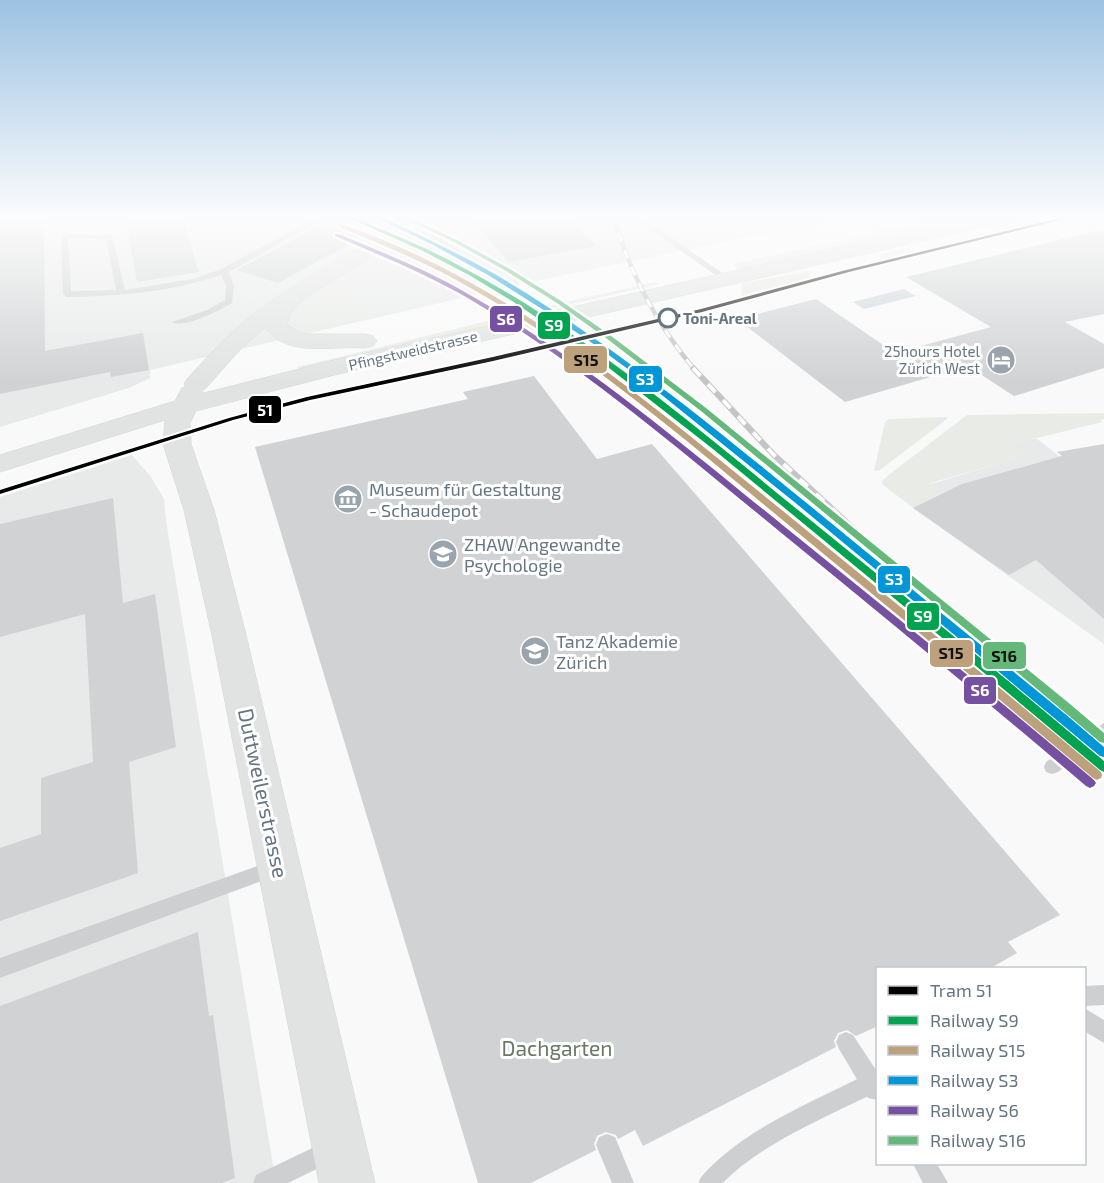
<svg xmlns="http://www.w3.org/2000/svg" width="1104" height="1183" font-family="'Exo 2',sans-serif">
  <rect width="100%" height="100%" fill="#f9f9f9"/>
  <path fill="#e8e9e9" d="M 0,216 L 848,216 L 531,282 L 150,370 L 150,378 L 129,388 L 0,427 Z
    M 1036,438 L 1104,491 L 1104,644 L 912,507 L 941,494 L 931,484 L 1026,455 L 1012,444 Z
    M 132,455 L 151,477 L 164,499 L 166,521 L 276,1183 L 0,1183 L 0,497 Z"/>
  <path fill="#e8ebe6" d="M 941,218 L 951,221 L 951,223 L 753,268 L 736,268 L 734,264 Z
    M 911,247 L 910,259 L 879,266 L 881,254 Z
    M 811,271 L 807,284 L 741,304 L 742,283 Z
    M 655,282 L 659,284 L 519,316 L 471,330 L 299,370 L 297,367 C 416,339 535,308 655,282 Z
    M 331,294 L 385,312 C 358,320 331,329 303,323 L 299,315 L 314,302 Z
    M 1104,413 L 1104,419 L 1100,420 L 1102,422 L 1013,444 L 1027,455 L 931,483 L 942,494 L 912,507 L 883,485 L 882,481 L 890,474 L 967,415 Z
    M 947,417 L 947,419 L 880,470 L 874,471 L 885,422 L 889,419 Z"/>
  <path fill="#ced6d9" d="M 904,289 L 916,296 L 864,309 L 853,302 Z"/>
  <path fill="#d0d2d3" d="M 16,216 L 44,216 L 45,351 L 143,333 L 149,370 L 111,377 L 110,372 L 0,394 L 0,219 Z
    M 125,216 L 182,216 L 199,272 L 137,282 Z
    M 468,216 L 565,216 L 597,246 L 509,262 Z
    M 326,222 L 368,234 L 278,283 L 237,270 Z
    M 1104,229 L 1104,314 L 1065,322 L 1104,344 L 1104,368 L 1014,396 L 968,366 L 845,402 L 737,319 L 816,299 L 895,353 L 991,327 L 906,277 Z
    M 534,376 L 597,459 L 652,444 L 1060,915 L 1008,942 L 1017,953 L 989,969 L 878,969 L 878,1026 L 856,1036 L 847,1030 L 838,1033 L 834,1041 L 836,1047 L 643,1146 L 635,1130 L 618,1139 L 616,1135 L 606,1132 L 597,1136 L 594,1144 L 596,1150 L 531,1183 L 478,1183 L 255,447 L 468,399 L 463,392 Z
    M 1104,444 L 1104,619 L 1036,560 L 1009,575 L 913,508 L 962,484 L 1062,456 L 1057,452 Z
    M 113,498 L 123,603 L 155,594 L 176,747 L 129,762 L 138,873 L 0,921 L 0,848 L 41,834 L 41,778 L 93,762 L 85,614 L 0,637 L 0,524 Z
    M 198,932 L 209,1016 L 213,1015 L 235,1178 L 222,1183 L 0,1183 L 0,1006 Z"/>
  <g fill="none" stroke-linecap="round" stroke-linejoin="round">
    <g stroke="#d5d6d7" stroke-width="1">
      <path id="secondary" d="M 414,216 L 421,218 L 423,222 L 421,226 L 307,297 L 290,314 L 287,325 L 304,334 L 365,334 L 373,336 L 377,341 L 373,346 L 365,348 C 332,345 287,359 265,327 L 239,351 L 205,389 L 196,391 L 187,389 L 184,384 L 187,379 C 207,357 227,335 250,317 C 299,278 356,253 407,218 Z"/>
    </g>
    <g stroke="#d5d6d7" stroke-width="1">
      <path id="primary" d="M 979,216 L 1015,216 L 1013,220 L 1006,222 L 338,374 L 196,411 L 190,423 L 191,444 L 214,510 L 246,635 L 375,1183 L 319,1183 L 212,635 L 184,510 L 163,444 L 165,420 L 0,472 L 0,455 L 175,401 L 182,388 L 191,385 L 200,388 L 204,393 L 335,360 Z"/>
    </g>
    <path fill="#cecfd0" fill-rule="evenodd" d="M 319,216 L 329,216 L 229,272 L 234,286 L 232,303 C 220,310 184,329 172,322 L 207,310 L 225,300 L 226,286 L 221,275 C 171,292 119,296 67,297 L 63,294 L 61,234 L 112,235 L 125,290 L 193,279 L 221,269 ZM 68,238 L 106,239 L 116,290 L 71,291 Z
      M 411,216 L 418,216 L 430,231 L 490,272 L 490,276 L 484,276 L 424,235 Z
      M 631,216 L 640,216 L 731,279 L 724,281 Z
      M 1104,723 L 1104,738 L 1058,772 L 1052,774 L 1046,772 L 1044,767 L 1046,762 Z
      M 274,860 L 280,862 L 283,868 L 280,874 L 0,978 L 0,958 Z
      M 1104,985 L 1104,1005 L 1084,1006 L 1084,986 Z
      M 1084,1008 L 1104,1020 L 1104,1043 L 1084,1031 Z
      M 846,1032 L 853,1035 L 878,1073 L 878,1100 L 868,1098 L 839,1049 L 836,1042 L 839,1035 Z
      M 607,1134 L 615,1137 L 634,1183 L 612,1183 L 596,1145 L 599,1137 Z
      M 329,1140 L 337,1143 L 340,1151 L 337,1159 L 288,1183 L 253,1183 L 256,1175 Z
      M 913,1164 L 937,1164 L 948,1183 L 923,1183 Z"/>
    <use href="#secondary" fill="#e1e2e2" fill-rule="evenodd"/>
    <use href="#primary" fill="#e1e2e2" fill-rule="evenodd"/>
    <g stroke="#c3c5c6" stroke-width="4.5">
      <path id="rail-far2" d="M 613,216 C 630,273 656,324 695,370"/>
    </g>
    <g stroke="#c3c5c6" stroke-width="6">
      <path id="rail-far1" d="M 693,368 L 774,455 L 898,570"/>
    </g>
    <g stroke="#c3c5c6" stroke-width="8">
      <path id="rail" d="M 896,569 L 1045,697"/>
    </g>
    <use href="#rail-far2" stroke="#fff" stroke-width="3" stroke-dasharray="9" stroke-linecap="butt"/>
    <use href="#rail-far1" stroke="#fff" stroke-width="4" stroke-dasharray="11" stroke-linecap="butt"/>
    <use href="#rail" stroke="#fff" stroke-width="5" stroke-dasharray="15" stroke-linecap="butt"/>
    <g stroke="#d5d6d7" stroke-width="22" stroke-linecap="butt">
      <path id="secondary-bridge" d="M 414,222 L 421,216"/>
    </g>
    <path stroke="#cecfd0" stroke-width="20" d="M 709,1183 C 750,1136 823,1108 878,1080"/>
    <use href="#secondary-bridge" stroke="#e1e2e2" stroke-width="21"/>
    <g stroke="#fff" stroke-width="5">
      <path id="rail-1" d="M 344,216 L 351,216 C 387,232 424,246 458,265 C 584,331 693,425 803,514 C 904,596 1005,677 1104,761 L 1104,772 L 1100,770 L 946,641 L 713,449 L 595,357 L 512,301 L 469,275 L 423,251 Z"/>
    </g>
    <g stroke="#fff" stroke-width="5">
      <path id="rail-2" d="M 341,224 C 508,281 648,402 783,511 C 889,598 996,684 1101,772 L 1102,775 L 1101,778 L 1097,780 L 1093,778 C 991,692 888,607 785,522 C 677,433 571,341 447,275 C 412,257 376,242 339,227 L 339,225 Z"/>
    </g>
    <g stroke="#fff" stroke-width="5">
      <path id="rail-3" d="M 372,216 L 379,216 C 418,234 456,252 493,273 C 608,340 711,425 814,509 C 899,579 985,648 1070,718 L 1104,747 L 1104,757 L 1100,756 L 798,505 L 647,383 L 595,345 L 542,309 L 488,275 L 431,244 Z"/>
    </g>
    <g stroke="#fff" stroke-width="5">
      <path id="rail-4" d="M 335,234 L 339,234 C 381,252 423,268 463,291 C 579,356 681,443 785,527 C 888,610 992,694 1094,780 L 1096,783 L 1094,786 L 1090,788 L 1086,786 C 985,700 882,615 779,531 C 676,447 575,359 459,293 C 419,271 377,254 335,236 Z"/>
    </g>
    <g stroke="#fff" stroke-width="5">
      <path id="rail-5" d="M 399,216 L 406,216 L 457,240 L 510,269 L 561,301 L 610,335 L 706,408 L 1070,704 L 1104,733 L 1104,743 L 1100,742 L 986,646 L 701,411 L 606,338 L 557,303 L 506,271 L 454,242 Z"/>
    </g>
    <use href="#rail-1" fill="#00a34f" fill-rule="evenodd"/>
    <use href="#rail-2" fill="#bda07c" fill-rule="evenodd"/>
    <use href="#rail-3" fill="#0097d8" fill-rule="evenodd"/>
    <use href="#rail-4" fill="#7751a1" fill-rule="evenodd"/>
    <use href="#rail-5" fill="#64b97a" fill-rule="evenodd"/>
    <g stroke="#fff" stroke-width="4">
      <path id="tram-1" d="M 1068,216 L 1077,216 L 849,272 L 702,312 L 493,361 L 310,400 L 233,420 L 0,494 L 0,490 L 229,418 L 307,397 L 493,357 L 701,309 L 846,270 Z"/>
    </g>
    <use href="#tram-1" fill="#000" fill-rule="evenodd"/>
  </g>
  <linearGradient id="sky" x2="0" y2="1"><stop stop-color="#9dc2e2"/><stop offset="0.57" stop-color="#fcfcfc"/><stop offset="1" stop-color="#fcfcfc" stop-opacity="0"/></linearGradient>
  <rect width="1104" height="382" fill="url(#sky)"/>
  <defs>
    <g id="hotel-disc" transform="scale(1.5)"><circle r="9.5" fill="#99a4ac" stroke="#fff"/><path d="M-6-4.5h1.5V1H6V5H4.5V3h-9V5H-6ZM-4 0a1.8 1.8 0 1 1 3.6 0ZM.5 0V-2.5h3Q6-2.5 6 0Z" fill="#fff"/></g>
    <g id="museum-disc" transform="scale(1.5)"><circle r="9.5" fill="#99a4ac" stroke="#fff"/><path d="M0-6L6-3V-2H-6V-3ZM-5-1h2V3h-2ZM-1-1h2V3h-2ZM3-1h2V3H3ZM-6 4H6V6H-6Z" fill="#fff"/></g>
    <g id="university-disc" transform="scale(1.5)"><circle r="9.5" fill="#99a4ac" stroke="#fff"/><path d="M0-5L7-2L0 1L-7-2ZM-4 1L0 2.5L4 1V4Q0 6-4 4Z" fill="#fff"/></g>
  </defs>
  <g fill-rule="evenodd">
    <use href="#hotel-disc" x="1001" y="360"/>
    <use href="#museum-disc" x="348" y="499"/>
    <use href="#university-disc" x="443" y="554"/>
    <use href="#university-disc" x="535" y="651"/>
  </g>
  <circle fill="#fff" stroke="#657683" stroke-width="3" cx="668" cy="318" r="9"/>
  <g text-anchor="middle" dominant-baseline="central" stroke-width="6" stroke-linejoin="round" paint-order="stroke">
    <g font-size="15" font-weight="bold" fill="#657683" stroke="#fff" text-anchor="start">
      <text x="683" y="318">Toni-Areal</text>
    </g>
    <g font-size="15" fill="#657683" stroke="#fff">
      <text transform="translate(413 350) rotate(-13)">Pfingstweidstrasse</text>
    </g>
    <g font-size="15" fill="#657683" stroke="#fff" text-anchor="end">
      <text x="980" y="351">25hours Hotel<tspan x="980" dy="17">Zürich West</tspan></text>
    </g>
    <g font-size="18" fill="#657683" stroke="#fff" text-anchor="start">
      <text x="369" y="489">Museum für Gestaltung<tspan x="369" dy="21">- Schaudepot</tspan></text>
      <text x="464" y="544">ZHAW Angewandte<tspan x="464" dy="21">Psychologie</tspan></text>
      <text x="556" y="641">Tanz Akademie<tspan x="556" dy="21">Zürich</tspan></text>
    </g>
    <g font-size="21" fill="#657683" stroke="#fff">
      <text transform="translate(264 793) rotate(78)">Duttweilerstrasse</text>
    </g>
    <g font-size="21" fill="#687a64" stroke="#fff">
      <text x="557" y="1047">Dachgarten</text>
    </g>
  </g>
  <g stroke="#fff" stroke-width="2">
    <rect x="489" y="305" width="34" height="28" rx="6" fill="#7751a1"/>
    <rect x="537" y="311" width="34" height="29" rx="6" fill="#00a34f"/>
    <rect x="563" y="345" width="45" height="29" rx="6" fill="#bda07c"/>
    <rect x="628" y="365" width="35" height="28" rx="6" fill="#0097d8"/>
    <rect x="248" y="395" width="34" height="29" rx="6" fill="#000"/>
    <rect x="877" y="565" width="34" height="29" rx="6" fill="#0097d8"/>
    <rect x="906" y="602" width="34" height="29" rx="6" fill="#00a34f"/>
    <rect x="929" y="639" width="45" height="29" rx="6" fill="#bda07c"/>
    <rect x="982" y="641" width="45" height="29" rx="6" fill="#64b97a"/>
    <rect x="963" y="676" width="34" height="29" rx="6" fill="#7751a1"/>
  </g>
  <g font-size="16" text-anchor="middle" font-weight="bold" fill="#fff">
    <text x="506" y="325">S6</text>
    <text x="554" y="331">S9</text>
    <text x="645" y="385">S3</text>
    <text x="265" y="416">51</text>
    <text x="894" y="585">S3</text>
    <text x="923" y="622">S9</text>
    <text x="980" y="696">S6</text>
  </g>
  <g font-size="16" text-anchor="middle" font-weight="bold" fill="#111">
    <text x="586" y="366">S15</text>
    <text x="951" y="659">S15</text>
    <text x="1004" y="662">S16</text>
  </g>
  <rect x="876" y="967" width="210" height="198" fill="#ffffff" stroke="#c1c8cd" stroke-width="1.5"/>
  <rect x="888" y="986" width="30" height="9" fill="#000000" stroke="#c1c8cd" stroke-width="1.5"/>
  <text x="930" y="997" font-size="18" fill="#657683">Tram 51</text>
  <rect x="888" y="1016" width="30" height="9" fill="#00a34f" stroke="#c1c8cd" stroke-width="1.5"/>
  <text x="930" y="1027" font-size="18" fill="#657683">Railway S9</text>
  <rect x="888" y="1046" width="30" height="9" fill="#bda07c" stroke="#c1c8cd" stroke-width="1.5"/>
  <text x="930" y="1057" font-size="18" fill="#657683">Railway S15</text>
  <rect x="888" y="1076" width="30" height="9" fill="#0097d8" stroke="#c1c8cd" stroke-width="1.5"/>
  <text x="930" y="1087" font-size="18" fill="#657683">Railway S3</text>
  <rect x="888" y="1106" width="30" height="9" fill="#7751a1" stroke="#c1c8cd" stroke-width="1.5"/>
  <text x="930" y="1117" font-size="18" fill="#657683">Railway S6</text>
  <rect x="888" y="1136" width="30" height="9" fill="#64b97a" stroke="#c1c8cd" stroke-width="1.5"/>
  <text x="930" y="1147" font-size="18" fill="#657683">Railway S16</text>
</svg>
